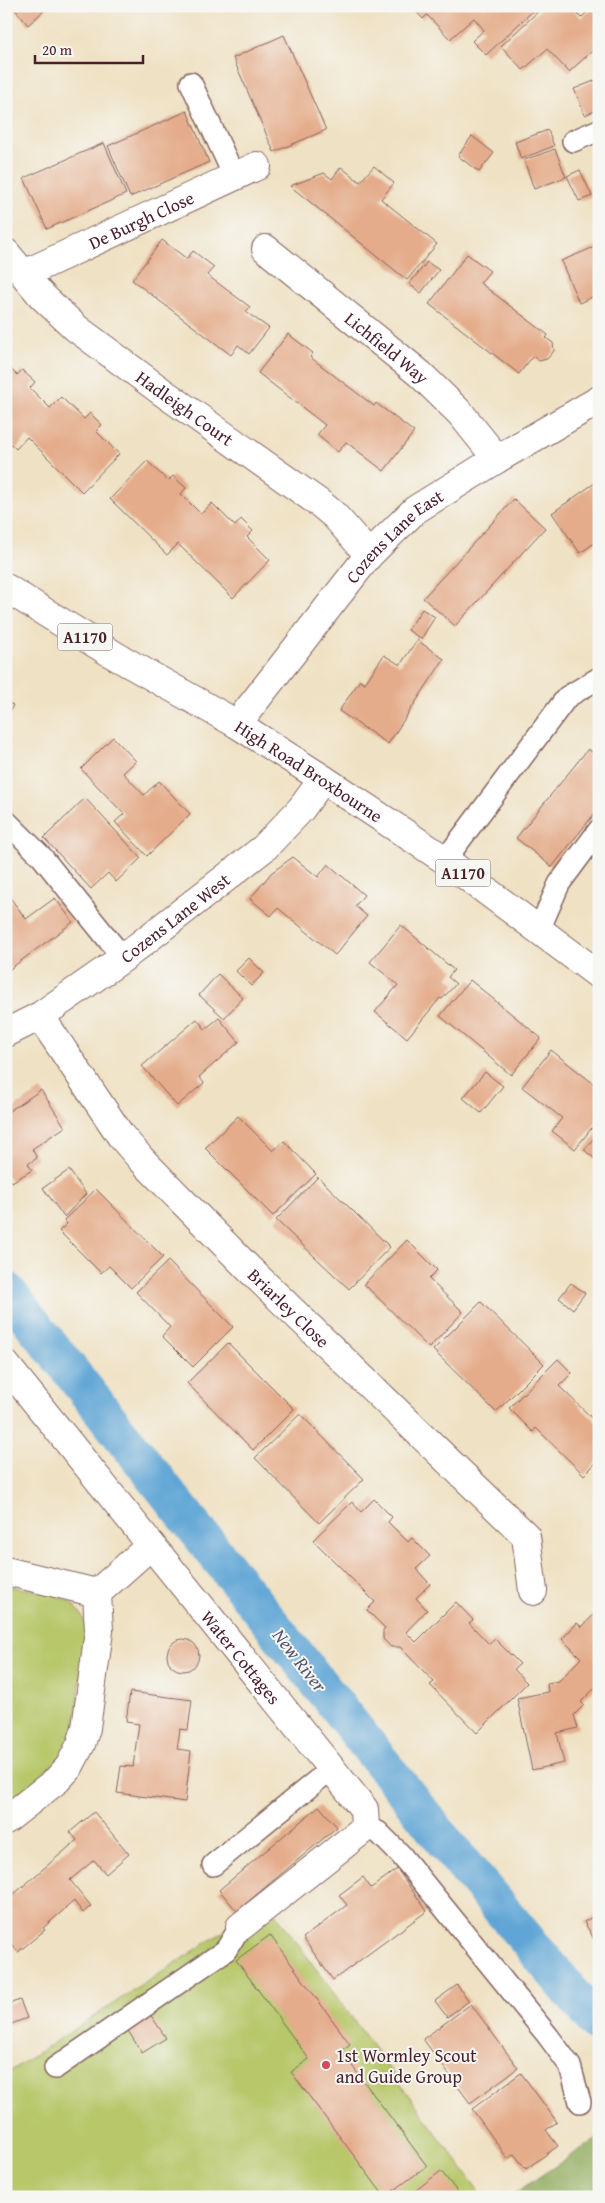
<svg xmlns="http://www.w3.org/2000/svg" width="605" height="2203" font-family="'Gentium Book Plus',serif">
  <rect width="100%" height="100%" fill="#f6f6f2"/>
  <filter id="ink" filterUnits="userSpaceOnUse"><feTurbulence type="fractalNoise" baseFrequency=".02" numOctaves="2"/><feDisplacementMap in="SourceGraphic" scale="10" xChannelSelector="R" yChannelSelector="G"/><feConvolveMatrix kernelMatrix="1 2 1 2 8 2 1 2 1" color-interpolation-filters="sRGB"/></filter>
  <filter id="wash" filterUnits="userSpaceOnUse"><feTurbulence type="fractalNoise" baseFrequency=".0096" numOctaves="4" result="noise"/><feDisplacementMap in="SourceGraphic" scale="20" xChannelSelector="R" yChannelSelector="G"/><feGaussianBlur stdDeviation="1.12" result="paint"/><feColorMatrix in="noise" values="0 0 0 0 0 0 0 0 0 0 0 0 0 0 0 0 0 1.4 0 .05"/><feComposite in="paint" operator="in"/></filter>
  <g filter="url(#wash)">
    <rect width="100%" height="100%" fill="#efe1c3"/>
    <path fill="#b7c76a" stroke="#80734a" d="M 6,1586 C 37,1591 82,1592 86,1630 L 75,1728 L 61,1760 L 6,1808 Z
      M 276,1914 L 483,2197 L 6,2197 L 6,2074 L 232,1926 Z"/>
    <path fill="#91ac5e" stroke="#6e6644" d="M 599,2137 L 599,2197 L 509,2197 Z"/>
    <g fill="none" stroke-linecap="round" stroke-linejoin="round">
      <path stroke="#5fa5d5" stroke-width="38" d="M 6,1290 L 451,1850 L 599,2025"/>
    </g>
    <g id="blocks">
      <path fill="#e4ac8a" d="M 12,6 L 44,6 L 46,9 L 28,25 Z
        M 411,6 L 482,6 L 484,8 L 486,6 L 538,6 L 486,55 L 472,41 L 484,30 L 474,18 L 450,39 L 427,15 L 423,19 Z
        M 544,6 L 570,6 L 581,18 L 593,6 L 599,6 L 599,45 L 569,72 L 547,49 L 523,70 L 501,46 Z
        M 284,35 L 326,130 L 274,152 L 233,58 Z
        M 599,79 L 599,109 L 585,115 L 574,89 Z
        M 187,111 L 209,162 L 130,197 L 108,146 Z
        M 548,130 L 554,146 L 521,159 L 515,142 Z
        M 472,136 L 494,153 L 479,172 L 458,156 Z
        M 104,143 L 126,194 L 47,229 L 24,178 Z
        M 555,149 L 566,177 L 534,189 L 524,160 Z
        M 374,166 L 394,183 L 381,199 L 437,244 L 407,280 L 290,186 L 324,173 L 332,179 L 341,167 L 360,182 Z
        M 580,170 L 592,196 L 579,201 L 567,176 Z
        M 162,240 L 187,259 L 193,251 L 214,267 L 207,275 L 250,307 L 246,312 L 269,328 L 249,354 L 238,345 L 231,355 L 132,280 Z
        M 599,245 L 599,294 L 579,303 L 561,261 Z
        M 467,254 L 490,271 L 480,283 L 548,335 L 546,338 L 553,343 L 554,351 L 547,359 L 539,361 L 533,356 L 519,374 L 429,304 Z
        M 427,262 L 439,270 L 421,293 L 409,284 Z
        M 288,334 L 313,353 L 310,357 L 374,406 L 376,403 L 414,432 L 384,471 L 346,442 L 338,452 L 317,435 L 325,425 L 258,373 Z
        M 6,365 L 17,375 L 22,370 L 35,382 L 30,388 L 50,408 L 61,397 L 84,419 L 90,413 L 102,425 L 96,431 L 119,454 L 82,492 L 27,437 L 16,449 L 6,439 Z
        M 147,461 L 168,481 L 173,476 L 186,488 L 181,494 L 201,514 L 212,503 L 235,526 L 241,519 L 253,531 L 247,537 L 270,560 L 233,598 L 178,544 L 167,555 L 110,499 Z
        M 599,480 L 599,540 L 580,553 L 552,513 Z
        M 514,499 L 545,528 L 455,626 L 423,598 Z
        M 422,609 L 435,617 L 421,639 L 408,630 Z
        M 417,640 L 444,659 L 388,744 L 339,711 L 360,680 L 365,683 L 384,655 L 400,665 Z
        M 6,702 L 13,705 L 6,719 Z
        M 113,737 L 136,761 L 123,773 L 144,795 L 159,781 L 190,814 L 147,856 L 115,822 L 124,814 L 81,769 Z
        M 588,749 L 599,757 L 599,808 L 552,867 L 516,838 Z
        M 85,798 L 141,858 L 116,882 L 108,873 L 91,889 L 44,838 Z
        M 293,857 L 318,877 L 328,864 L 364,895 L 355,906 L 367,916 L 335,955 L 278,908 L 271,916 L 250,899 L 271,873 Z
        M 6,892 L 26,919 L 55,898 L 73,922 L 6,972 Z
        M 401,925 L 454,970 L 448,977 L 456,984 L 442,999 L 440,998 L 407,1038 L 375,1012 L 398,985 L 370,962 Z
        M 249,958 L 264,973 L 251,986 L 236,971 Z
        M 218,974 L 243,998 L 224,1018 L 199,995 Z
        M 470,980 L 541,1038 L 511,1075 L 440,1016 Z
        M 219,1018 L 239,1042 L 199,1077 L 204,1083 L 177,1106 L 142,1066 L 197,1019 L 205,1029 Z
        M 551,1050 L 599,1088 L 599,1119 L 575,1149 L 552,1131 L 562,1118 L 522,1087 Z
        M 485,1072 L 503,1086 L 481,1113 L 463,1098 Z
        M 41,1090 L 65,1127 L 32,1149 L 37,1158 L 28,1164 L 32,1170 L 12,1182 L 8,1176 L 6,1177 L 6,1113 Z
        M 238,1116 L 273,1151 L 284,1141 L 316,1174 L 273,1216 L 205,1148 Z
        M 599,1132 L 599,1162 L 584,1150 Z
        M 69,1170 L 86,1194 L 64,1217 L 43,1188 Z
        M 318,1177 L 390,1247 L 349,1289 L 276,1220 Z
        M 96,1189 L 163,1257 L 131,1288 L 109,1266 L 101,1273 L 59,1231 L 67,1224 L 64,1220 Z
        M 407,1240 L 437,1270 L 429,1279 L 463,1312 L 429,1348 L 364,1284 Z
        M 168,1261 L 233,1327 L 193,1367 L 162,1336 L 170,1327 L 136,1292 Z
        M 571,1283 L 585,1293 L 573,1309 L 559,1298 Z
        M 481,1302 L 544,1364 L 496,1412 L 433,1350 Z
        M 228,1343 L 294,1409 L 253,1450 L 187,1383 Z
        M 558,1359 L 572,1373 L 559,1386 L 599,1425 L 599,1460 L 584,1475 L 536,1428 L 533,1432 L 509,1408 Z
        M 300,1414 L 364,1479 L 319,1523 L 255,1458 Z
        M 374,1499 L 392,1517 L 388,1522 L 408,1542 L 412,1538 L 430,1556 L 416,1569 L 430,1584 L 416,1598 L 427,1610 L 406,1632 L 416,1642 L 456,1602 L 473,1620 L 469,1623 L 489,1644 L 495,1639 L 520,1664 L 514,1669 L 527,1683 L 477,1733 L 430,1685 L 434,1682 L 400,1647 L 391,1647 L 383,1639 L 383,1630 L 385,1628 L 367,1610 L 375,1602 L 313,1540 L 352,1502 L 361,1512 Z
        M 599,1609 L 599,1684 L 581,1702 L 584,1705 L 574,1715 L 578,1728 L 557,1733 L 564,1763 L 532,1770 L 517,1698 L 548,1692 L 547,1683 L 559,1681 L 581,1658 L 562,1639 L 577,1623 L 582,1627 Z
        M167 1655a16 16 0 1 1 32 0a16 16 0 1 1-32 0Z
        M 130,1692 L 192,1700 L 188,1730 L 180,1729 L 177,1749 L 191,1751 L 185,1802 L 117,1793 L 121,1766 L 133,1767 L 136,1744 L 139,1724 L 126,1722 Z
        M 319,1806 L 337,1827 L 237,1911 L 219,1890 Z
        M 94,1812 L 129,1854 L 106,1874 L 94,1860 L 70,1880 L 91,1906 L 83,1913 L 74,1901 L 43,1928 L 45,1930 L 18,1952 L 6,1937 L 6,1884 L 14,1894 L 77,1840 L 70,1832 Z
        M 397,1869 L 427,1911 L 333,1980 L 303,1938 L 347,1905 L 339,1895 L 363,1877 L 371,1888 Z
        M 599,1913 L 599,1947 L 584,1922 Z
        M 270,1935 L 350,2044 L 341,2051 L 427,2166 L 385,2197 L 291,2072 L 309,2059 L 236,1960 Z
        M 457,1985 L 469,2001 L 447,2017 L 435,2001 Z
        M 20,2000 L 27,2018 L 6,2026 L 6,2005 Z
        M 471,2004 L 518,2068 L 470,2103 L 423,2039 Z
        M 150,2014 L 166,2038 L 142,2053 L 127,2029 Z
        M 521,2073 L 557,2122 L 546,2130 L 558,2146 L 526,2169 L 514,2154 L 508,2159 L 472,2109 Z
        M 441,2171 L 459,2194 L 455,2197 L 407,2197 Z"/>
    </g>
  </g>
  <g filter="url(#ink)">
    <use href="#blocks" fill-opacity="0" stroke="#846360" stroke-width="1"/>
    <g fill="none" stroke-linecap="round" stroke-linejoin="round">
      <g stroke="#846360" stroke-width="24">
        <path id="lane" d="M 191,83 L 234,176
          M 573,141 L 599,130
          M 6,821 L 42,857 L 123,958
          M 445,860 L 567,697 L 599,678
          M 539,930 L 559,884 L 599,830
          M 365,1828 L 378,1832 L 401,1855 L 548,2036 L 570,2066 L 580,2102
          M 213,1865 L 331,1769
          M 55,2068 L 226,1950 L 240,1927"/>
      </g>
      <g stroke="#846360" stroke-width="30">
        <g id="street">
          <path id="s1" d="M 266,249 L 420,374 L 461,414 L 497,459"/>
          <path id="s2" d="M 6,253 L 42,296 L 76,328 L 161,391 L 322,505 L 335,516 L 369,555"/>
          <path id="s3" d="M 24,274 L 257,166"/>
          <path id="s4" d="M 237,724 L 369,555 L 415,510 L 497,459 L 599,400"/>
          <path id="s5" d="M 40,1016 L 121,1136 L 141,1159 L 248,1268 L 526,1536 L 533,1591"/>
          <path id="s6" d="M 6,1033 L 40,1016 L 123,958 L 264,848 L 301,809 L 323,779"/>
          <path id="s7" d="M 6,1365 L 364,1809 L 365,1828 L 240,1927"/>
          <path d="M 6,1571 L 97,1593 L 99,1631 L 86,1728 L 81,1744 L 69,1767 L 57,1780 L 6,1820"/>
          <path d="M 97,1593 L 151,1545"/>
        </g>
      </g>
      <g stroke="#846360" stroke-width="30">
        <g id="primary">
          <path id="s8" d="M 6,588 L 114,655 L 237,724 L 323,779 L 445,860 L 599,975"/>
        </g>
      </g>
      <use href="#lane" stroke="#fff" stroke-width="21"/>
      <use href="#street" stroke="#fff" stroke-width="28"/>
      <use href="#primary" stroke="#fff" stroke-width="28"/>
    </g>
  </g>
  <circle fill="#d1495b" stroke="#f6f6f2" stroke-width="2" cx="326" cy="2065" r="5"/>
  <g text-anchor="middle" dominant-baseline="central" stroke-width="4" stroke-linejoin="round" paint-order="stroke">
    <g fill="#f6f6f2" stroke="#7e6067" stroke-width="1">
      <rect x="57.5" y="623.5" width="55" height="27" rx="4"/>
      <rect x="435.5" y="859.5" width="55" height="27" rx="4"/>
    </g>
    <g font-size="16" font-weight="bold" fill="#4a1f2b">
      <text x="85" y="637">A1170</text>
      <text x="463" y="873">A1170</text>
    </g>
    <g font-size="18" fill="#4a1f2b" stroke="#f6f6f2">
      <text stroke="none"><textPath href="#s3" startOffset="129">De Burgh Close</textPath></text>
      <text stroke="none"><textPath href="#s1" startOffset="156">Lichfield Way</textPath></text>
      <text stroke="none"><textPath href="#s2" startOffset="238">Hadleigh Court</textPath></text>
      <text stroke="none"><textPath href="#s4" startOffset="246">Cozens Lane East</textPath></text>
      <text stroke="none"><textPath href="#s8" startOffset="354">High Road Broxbourne</textPath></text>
      <text stroke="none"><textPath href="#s6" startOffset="205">Cozens Lane West</textPath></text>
      <text stroke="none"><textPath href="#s5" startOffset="385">Briarley Close</textPath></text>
      <text stroke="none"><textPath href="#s7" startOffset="375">Water Cottages</textPath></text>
    </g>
    <g font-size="18" fill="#4a1f2b" stroke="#f6f6f2" text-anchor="start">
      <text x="336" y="2055">1st Wormley Scout<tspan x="336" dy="21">and Guide Group</tspan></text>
    </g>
    <g font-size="19" font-style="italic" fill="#52556f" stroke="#f6f6f2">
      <text transform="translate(300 1660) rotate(52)">New River</text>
    </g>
  </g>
  <rect width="605" height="2203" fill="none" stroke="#f6f6f2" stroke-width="25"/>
  <path d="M35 55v8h108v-8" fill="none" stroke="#4a1f2b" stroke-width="2.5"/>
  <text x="42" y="55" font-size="15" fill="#4a1f2b" stroke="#f6f6f2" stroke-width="4" paint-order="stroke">20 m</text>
</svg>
